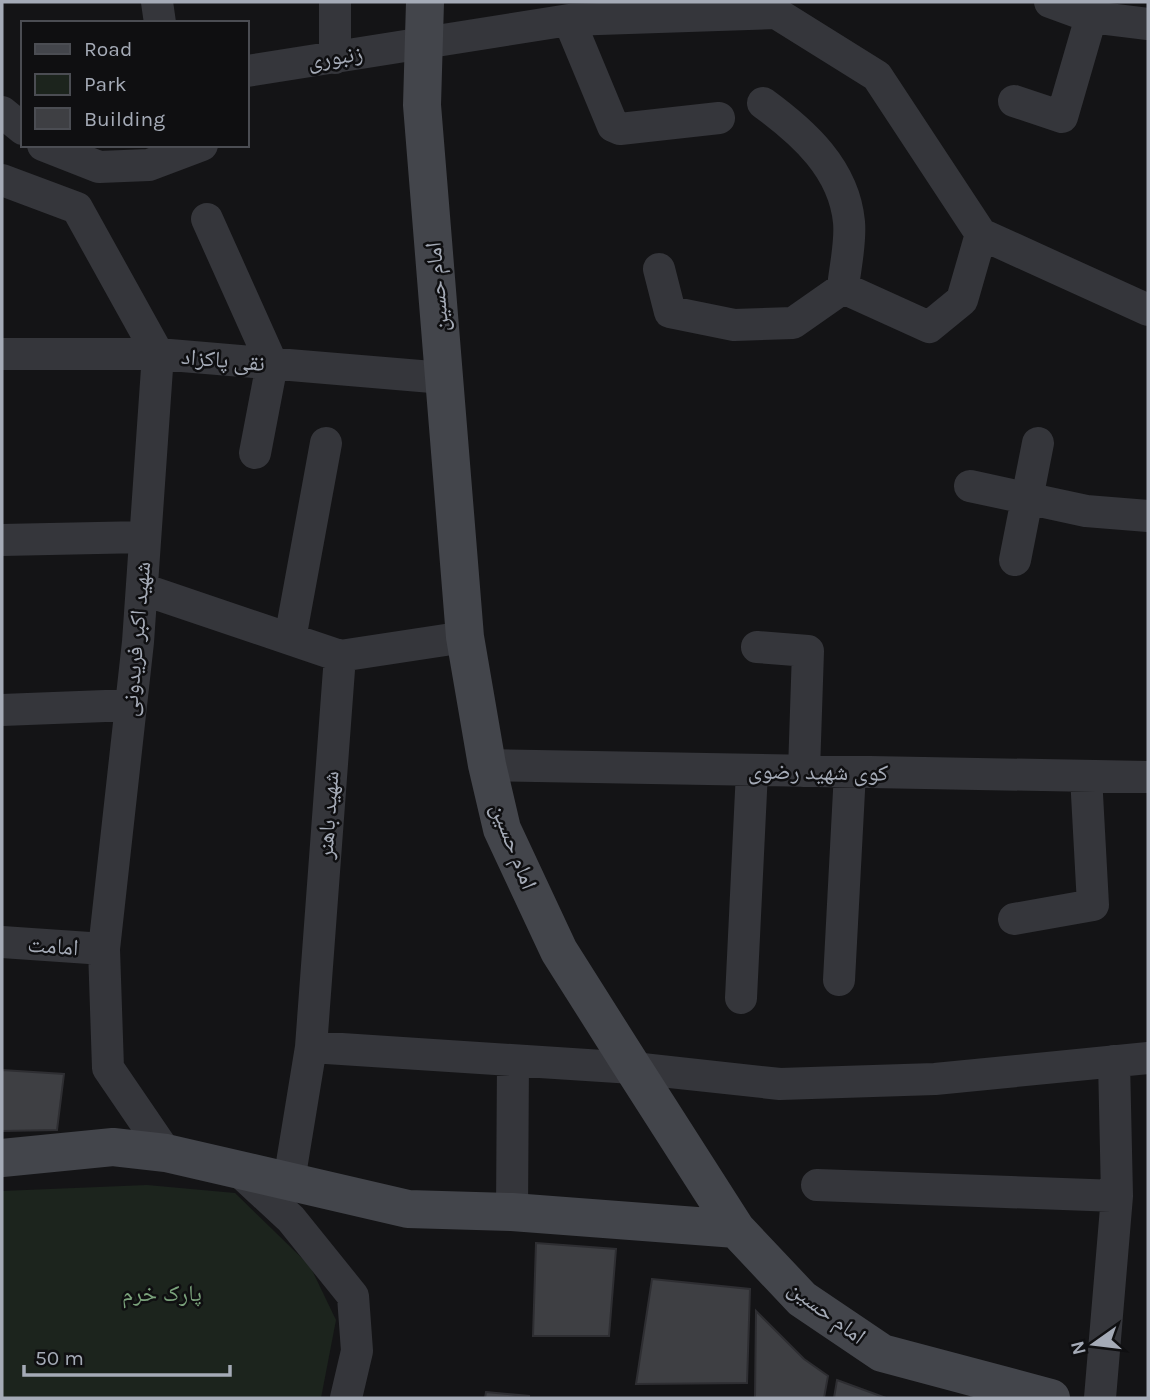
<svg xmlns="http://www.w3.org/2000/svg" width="1150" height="1400" font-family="Karla,'Noto Naskh Arabic',sans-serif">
  <rect width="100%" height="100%" fill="#141416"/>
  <path fill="#1c241d" d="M 147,1185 L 235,1193 L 310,1266 L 336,1320 L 321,1398 L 2,1398 L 2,1191 Z"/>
  <path fill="#3e3f43" stroke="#2e2e32" stroke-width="2" d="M 2,1070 L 64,1074 L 57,1130 L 2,1131 Z
    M 536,1243 L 616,1249 L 609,1336 L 533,1336 Z
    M 652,1279 L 750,1289 L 747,1383 L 636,1384 Z
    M 756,1311 L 804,1359 L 828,1376 L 824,1398 L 755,1398 Z
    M 837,1380 L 886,1398 L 834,1398 Z
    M 486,1392 L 530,1396 L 485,1398 Z"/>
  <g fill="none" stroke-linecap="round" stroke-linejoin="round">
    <path stroke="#35363b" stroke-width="32" d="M 157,2 L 160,23
      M 335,2 L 335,58
      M 1050,2 L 1091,17 L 1148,24
      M 569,20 L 613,126 L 620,129 L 719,118
      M 247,71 L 569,20 L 776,13 L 877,76 L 981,234 L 1148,310
      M 1014,101 L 1062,117 L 1091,17
      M 763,103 C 804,133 844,169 849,222 C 851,243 845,267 843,288
      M 2,112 L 23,129
      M 43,145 L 99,167 L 149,165 L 202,145
      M 2,180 L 77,208 L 158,354 L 138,642 L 104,949 L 108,1068 L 166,1153
      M 207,219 L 272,364 L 255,453
      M 659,269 L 670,312 L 734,325 L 793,323 L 843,288 L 929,327 L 962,300 L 981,234
      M 2,354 L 158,354 L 444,378
      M 970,486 L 1086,511 L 1148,516
      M 2,540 L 145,537
      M 1015,560 L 1038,443
      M 142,589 L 340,656 L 311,1047 L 289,1181
      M 290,639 L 326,443
      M 757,647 L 808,651 L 804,771
      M 340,656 L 465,637
      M 2,710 L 131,705
      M 487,765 L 1148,777
      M 1014,919 L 1093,905 L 1086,776
      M 2,942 L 104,949
      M 839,980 L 850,772
      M 741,998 L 752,771
      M 311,1047 L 633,1068 L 780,1084 L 935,1079 L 1148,1058
      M 237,1169 L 291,1219 L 353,1296 L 357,1351 L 346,1398
      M 817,1185 L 1117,1196
      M 512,1212 L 513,1061
      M 1100,1398 L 1117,1196 L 1114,1061"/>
    <path stroke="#43454b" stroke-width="38" d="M 425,2 L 422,105 L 465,637 L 487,765 L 502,829 L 559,951 L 633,1068 L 736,1229 L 802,1299 L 882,1353 L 1051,1398
      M 2,1158 L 113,1147 L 166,1153 L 408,1209 L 512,1212 L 736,1229"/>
  </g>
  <g text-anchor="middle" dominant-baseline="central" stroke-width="5" stroke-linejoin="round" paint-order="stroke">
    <g font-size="23" fill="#a5abb7" stroke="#0f0f11">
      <text transform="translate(335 57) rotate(-9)">زنبوری</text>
      <text transform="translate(437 287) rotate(-95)">امام حسین</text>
      <text transform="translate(223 360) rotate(5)">نقی پاکزاد</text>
      <text transform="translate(136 639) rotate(-85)">شهید اکبر فریدونی</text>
      <text transform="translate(818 772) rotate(1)">کوی شهید رضوی</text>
      <text transform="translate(328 815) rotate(-86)">شهید باهنر</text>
      <text transform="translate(514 846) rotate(69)">امام حسین</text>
      <text transform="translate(53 946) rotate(4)">امامت</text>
      <text transform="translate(827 1312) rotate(37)">امام حسین</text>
    </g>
    <g font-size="23" fill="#7ba37c" stroke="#0f0f11">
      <text x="162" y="1293">پارک خرم</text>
    </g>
  </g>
  <rect width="1150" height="1400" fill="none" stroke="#a5abb7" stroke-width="7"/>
  <rect x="21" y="21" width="228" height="126" fill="#0f0f11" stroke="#4b4d53" stroke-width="2"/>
  <rect x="35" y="44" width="35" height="10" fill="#43454b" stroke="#4b4d53" stroke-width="2"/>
  <text x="84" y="56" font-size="21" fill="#a5abb7">Road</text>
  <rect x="35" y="74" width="35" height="21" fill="#1c241d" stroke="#4b4d53" stroke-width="2"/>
  <text x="84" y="91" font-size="21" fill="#a5abb7">Park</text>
  <rect x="35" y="108" width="35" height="21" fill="#3e3f43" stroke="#4b4d53" stroke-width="2"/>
  <text x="84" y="126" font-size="21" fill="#a5abb7">Building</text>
  <g transform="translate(1094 1344) rotate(256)" stroke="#0f0f11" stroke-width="5" paint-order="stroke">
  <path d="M0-5L12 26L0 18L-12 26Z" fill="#a5abb7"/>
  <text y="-10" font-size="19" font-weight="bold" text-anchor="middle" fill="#a5abb7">N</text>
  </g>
  <path d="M24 1365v10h206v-10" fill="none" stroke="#a5abb7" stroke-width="3.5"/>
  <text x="35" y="1365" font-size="21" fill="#a5abb7" stroke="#0f0f11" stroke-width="5" paint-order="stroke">50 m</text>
</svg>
